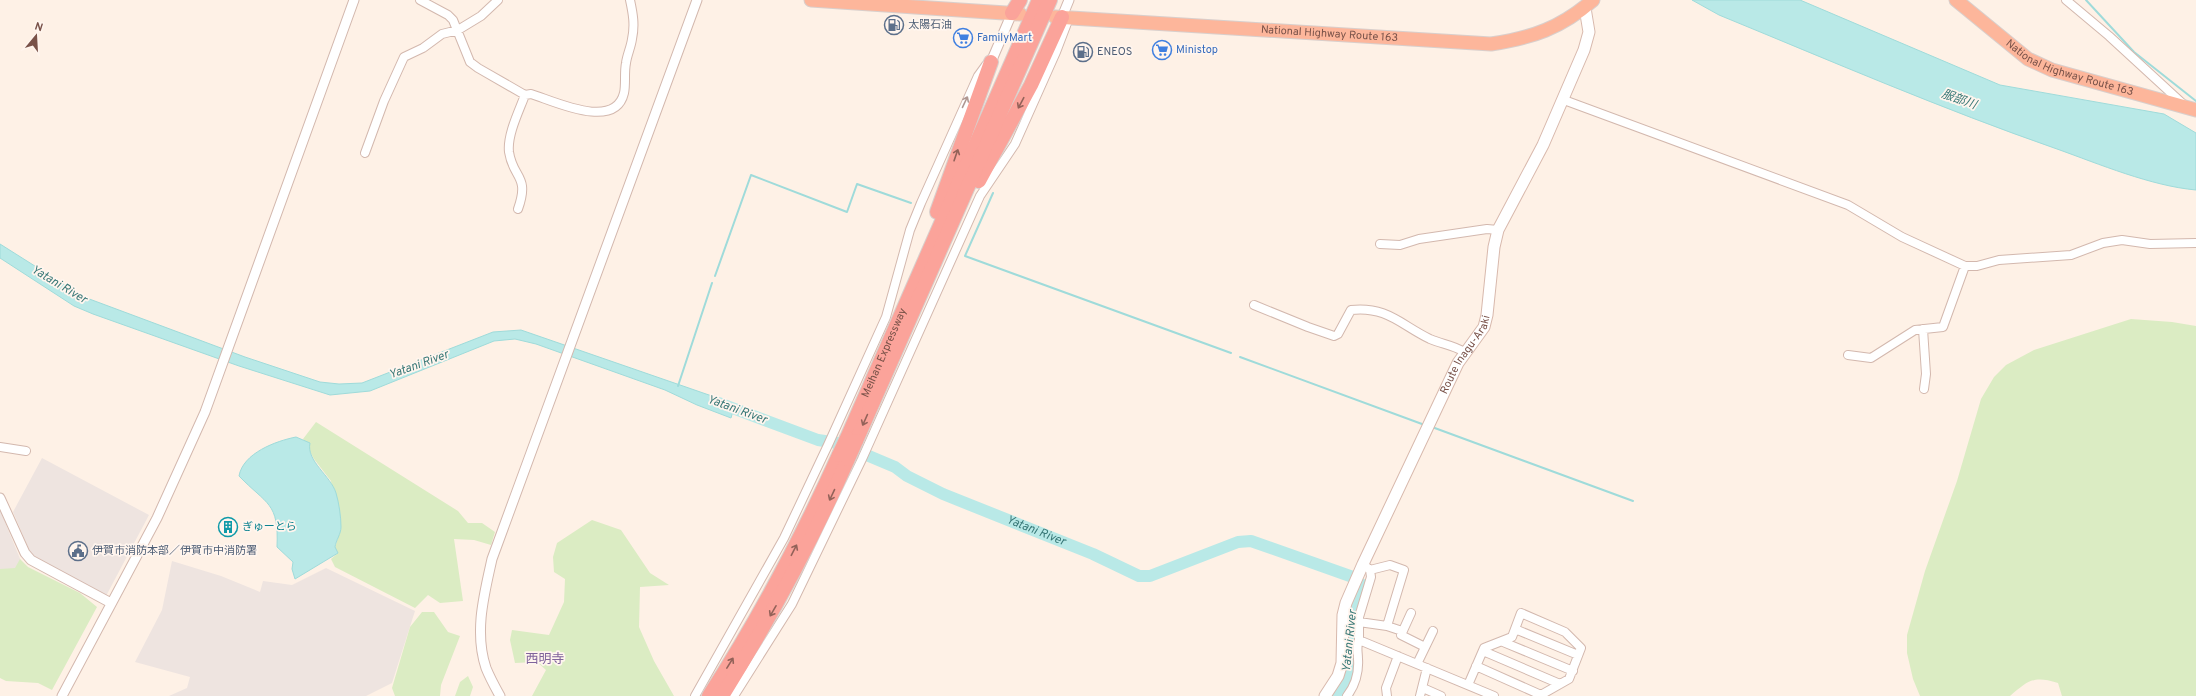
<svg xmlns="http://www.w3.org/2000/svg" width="2196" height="696" font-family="Overpass,'Noto Sans JP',sans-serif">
  <rect width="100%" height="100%" fill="#fef1e6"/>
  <path fill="#eee4e0" d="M 42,458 L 149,515 L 106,596 L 34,557 L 31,554 L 13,512 Z
    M 0,510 L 21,561 L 16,569 L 0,571 Z
    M 172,561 L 221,576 L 260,592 L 263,581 L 292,585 L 326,568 L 415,611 L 392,683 L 366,696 L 169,696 L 187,688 L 190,677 L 135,662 L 162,610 Z"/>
  <path fill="#dbecc3" d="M 2131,319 L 2172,322 L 2196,326 L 2196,696 L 2062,696 L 2058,683 C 2033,675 2028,681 2010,696 L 1920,696 L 1913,679 L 1907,653 L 1907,635 L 1925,571 L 1957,481 L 1981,399 L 1994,377 L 2006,365 L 2034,350 Z
    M 316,422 L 458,511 L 468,523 L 482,523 L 495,532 L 491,545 L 474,540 L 454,539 L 463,601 L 440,603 L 428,595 L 415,608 L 335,567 L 331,559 L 338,553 L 335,548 L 338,537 L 331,481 L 314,459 L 303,439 Z
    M 592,520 L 621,530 L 650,573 L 669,585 L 640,587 L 639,627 L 654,661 L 674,696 L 532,696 L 546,670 L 537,662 L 515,663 L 510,640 L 512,630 L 549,635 L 564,602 L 565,579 L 554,572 L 553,557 L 557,543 Z
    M 20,559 L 28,567 L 80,593 L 97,607 L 52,690 L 38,683 L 6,681 L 0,678 L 0,569 L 15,568 Z
    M 422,612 L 434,612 L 448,632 L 460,636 L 441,685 L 440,696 L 395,696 L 392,688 L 410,627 Z
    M 468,676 L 473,687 L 470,696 L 455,696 L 460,682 Z"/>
  <path fill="#b9e9e7" stroke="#9fdbda" d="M 1692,0 L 1800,0 L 2000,85 L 2164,114 L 2196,133 L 2196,190 C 2151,186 2099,164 2057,149 C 1942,109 1831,61 1719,15 Z
    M 0,244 L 84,297 L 245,357 L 320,382 L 339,384 L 362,383 L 493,332 L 521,330 L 735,404 L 731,418 L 697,405 L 665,390 L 536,344 L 515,339 L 494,341 L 370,391 L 330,395 L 239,366 L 93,314 L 74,306 L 0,258 Z
    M 296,437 L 310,443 C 306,461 331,476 336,493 C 339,503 341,517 341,527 C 341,534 336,540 335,547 L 338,553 L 295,579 L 292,569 L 293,562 L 277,547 C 279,502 267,505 239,476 C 243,453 276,441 296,437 Z"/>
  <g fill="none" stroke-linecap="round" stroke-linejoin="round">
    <path stroke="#9fdbda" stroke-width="2" d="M 2086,0 L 2134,52 L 2196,101
      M 993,193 L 965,256 L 1231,353
      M 715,276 L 751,175 L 847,212 L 857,184 L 911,203
      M 1240,357 L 1422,424
      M 678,386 L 712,283
      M 1432,427 L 1633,501"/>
    <path stroke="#b9e9e7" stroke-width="12" id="s1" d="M 719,403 L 818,440 L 838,443 L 895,467 L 907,476 L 943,494 L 1093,554 L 1139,576 L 1150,576 L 1238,542 L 1251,541 L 1350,576 L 1361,584 C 1358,593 1353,603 1352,613 C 1347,642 1358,671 1337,696"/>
    <g stroke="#d3b8ae" stroke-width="10">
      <path id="minor" d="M 420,0 L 448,15 L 453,20 L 470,62 L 478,68 L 525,95 L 531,94 C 554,101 615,131 624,93 C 626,84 624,73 626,63 C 627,55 631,47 632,39 C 635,25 633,14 630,0
        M 2066,0 L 2109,36 L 2183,104
        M 1564,100 L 1848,205 L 1902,237 L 1965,266 L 1977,266 L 1999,260 L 2071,255 L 2103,243 L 2122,240 L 2150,244 L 2196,243
        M 365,153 L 384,101 L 404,57 L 423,48 L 442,34 L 458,30 L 481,16 L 498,0
        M 518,209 C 530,175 513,179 509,152 C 507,135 519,111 525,95
        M 1380,244 L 1400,245 L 1419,239 L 1487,229 L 1498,230
        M 1254,305 L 1308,327 L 1334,336 L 1338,334 L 1351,310 C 1387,306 1401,325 1430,339 C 1441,344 1454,345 1464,352
        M 1923,329 L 1926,374 L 1924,389
        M 1848,355 L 1871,358 L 1915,330 L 1943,327 L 1965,266
        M 0,447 L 26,451
        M 1363,564 L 1370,570 L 1371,577 L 1359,617 L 1359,640 L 1494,696
        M 1370,570 L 1390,565 L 1404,570 L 1387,626
        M 1411,613 L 1401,635 L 1425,647
        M 1359,622 L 1387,626 L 1402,631
        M 1515,629 L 1578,655
        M 1503,642 L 1573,671
        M 1483,651 L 1560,684
        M 1417,664 L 1433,631
        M 1476,666 L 1541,695
        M 1468,685 L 1484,648 L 1512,637 L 1521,613 L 1565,632 L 1581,648 L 1569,679 L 1539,696
        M 1423,688 L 1441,696
        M 695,696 L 784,538 L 828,445 L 886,317 L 910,230 L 921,203 L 978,76 L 986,65
        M 734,696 L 792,604 L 862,459 L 980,196 L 1015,144 L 1056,52 L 1069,18
        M 1347,696 C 1355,686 1359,672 1358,659 C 1358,652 1356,646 1359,640
        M 1387,696 L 1386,688 L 1398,656
        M 1420,696 L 1427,668"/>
    </g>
    <g stroke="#d3b8ae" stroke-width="11">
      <path id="tertiary" d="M 1062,17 L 1069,0
        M 991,62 L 1012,13
        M 0,498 L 25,553 L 31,560 L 111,603
        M 62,696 L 157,518 L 205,412 L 354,0
        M 500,696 C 495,687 490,678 486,668 C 474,632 484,595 492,559 L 697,0"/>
    </g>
    <g stroke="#d8b9ad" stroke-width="13">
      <g id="secondary">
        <path id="s2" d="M 1325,696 L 1338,676 L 1342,663 L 1343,615 L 1346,603 L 1363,564 L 1458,363 L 1484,327 L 1487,315 L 1494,247 L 1498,230 L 1543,145 L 1584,50 L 1589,32 L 1585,8"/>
      </g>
    </g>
    <g stroke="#d9cfcc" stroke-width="15">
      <g id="trunk">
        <path d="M 811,0 L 1020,14"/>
        <path id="s3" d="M 1956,0 L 2028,59 L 2052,70 L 2196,110"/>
        <path id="s4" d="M 1055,17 L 1491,44 C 1532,38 1561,28 1593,0"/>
      </g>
    </g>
    <g stroke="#d9cfcc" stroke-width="16">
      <g id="motorway">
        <path d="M 1012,13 L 1020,0"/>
        <path d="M 979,181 L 1031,85 L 1062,17"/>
        <path d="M 937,212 L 991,62"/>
        <path id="s5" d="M 847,438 L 1039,0"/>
        <path d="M 856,441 L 1050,0"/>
        <path d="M 709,696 C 759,619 801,539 839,455"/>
        <path d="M 722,696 C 769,620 812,542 848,459"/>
      </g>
    </g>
    <use href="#minor" stroke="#fff" stroke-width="8"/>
    <use href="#tertiary" stroke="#fff" stroke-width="9"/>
    <use href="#secondary" stroke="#fff" stroke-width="11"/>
    <use href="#trunk" stroke="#fdb69b" stroke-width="13"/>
    <use href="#motorway" stroke="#fba39a" stroke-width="14"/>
    <g stroke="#d9cfcc" stroke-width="16" stroke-linecap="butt">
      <path id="motorway-bridge" d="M 839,455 L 847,438
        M 848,459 L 856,441"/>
    </g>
    <use href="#motorway-bridge" stroke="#fba39a" stroke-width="14"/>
  </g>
  <defs><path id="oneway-shaft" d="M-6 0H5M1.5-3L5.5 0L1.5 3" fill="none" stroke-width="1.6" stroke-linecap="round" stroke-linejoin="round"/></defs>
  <use stroke="#af9792" href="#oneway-shaft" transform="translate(965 102) rotate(-65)"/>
  <g stroke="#936259">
    <use href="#oneway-shaft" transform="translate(1021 103) rotate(118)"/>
    <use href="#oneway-shaft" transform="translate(956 155) rotate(-71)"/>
    <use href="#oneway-shaft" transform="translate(865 420) rotate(114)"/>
    <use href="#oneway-shaft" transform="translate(832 495) rotate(115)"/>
    <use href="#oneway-shaft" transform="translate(794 550) rotate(-63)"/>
    <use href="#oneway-shaft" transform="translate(773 611) rotate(120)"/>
    <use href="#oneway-shaft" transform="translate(730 663) rotate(-58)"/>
  </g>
  <defs>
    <g id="fuel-ring" transform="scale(1)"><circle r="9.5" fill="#fff5ee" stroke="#5c6f8a" stroke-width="1.5"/><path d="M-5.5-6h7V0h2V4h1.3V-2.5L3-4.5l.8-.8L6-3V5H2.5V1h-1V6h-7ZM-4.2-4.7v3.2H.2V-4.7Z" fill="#5c6f8a"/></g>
    <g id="supermarket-ring" transform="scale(1)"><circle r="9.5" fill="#fff5ee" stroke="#3f7fe0" stroke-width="1.5"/><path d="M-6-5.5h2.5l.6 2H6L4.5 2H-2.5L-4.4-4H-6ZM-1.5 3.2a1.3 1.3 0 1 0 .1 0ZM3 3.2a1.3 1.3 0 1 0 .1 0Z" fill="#3f7fe0"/></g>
    <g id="building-ring" transform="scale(1)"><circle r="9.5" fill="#fff5ee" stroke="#0f9aa8" stroke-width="1.5"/><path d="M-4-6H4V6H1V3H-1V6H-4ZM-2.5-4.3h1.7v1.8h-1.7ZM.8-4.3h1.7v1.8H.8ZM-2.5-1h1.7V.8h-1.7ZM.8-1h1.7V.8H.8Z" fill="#0f9aa8"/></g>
    <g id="civic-ring" transform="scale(1)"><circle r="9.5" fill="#fff5ee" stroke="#5c6f8a" stroke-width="1.5"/><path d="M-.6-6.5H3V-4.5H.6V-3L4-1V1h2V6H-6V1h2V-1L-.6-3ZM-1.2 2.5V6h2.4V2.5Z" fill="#5c6f8a"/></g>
  </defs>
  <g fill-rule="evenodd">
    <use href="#fuel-ring" x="894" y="25"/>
    <use href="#supermarket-ring" x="963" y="38"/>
    <use href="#supermarket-ring" x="1162" y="50"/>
    <use href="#fuel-ring" x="1083" y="52"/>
    <use href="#building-ring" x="228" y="527"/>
    <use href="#civic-ring" x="78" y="551"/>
  </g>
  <g text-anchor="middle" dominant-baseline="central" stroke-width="3.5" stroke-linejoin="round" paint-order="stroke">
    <g font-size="11" fill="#4e5e75" stroke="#fff5ee" text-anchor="start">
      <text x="908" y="25">太陽石油</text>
      <text x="1097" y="52">ENEOS</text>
      <text x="92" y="551">伊賀市消防本部／伊賀市中消防署</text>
    </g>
    <g font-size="11" fill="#795249" stroke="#fff5ee">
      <text stroke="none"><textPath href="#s4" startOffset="275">National Highway Route 163</textPath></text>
      <text stroke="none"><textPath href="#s3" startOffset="135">National Highway Route 163</textPath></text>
      <text stroke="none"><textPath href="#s5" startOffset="93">Meihan Expressway</textPath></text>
      <text stroke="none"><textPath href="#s2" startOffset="374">Route Inagu-Araki</textPath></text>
    </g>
    <g font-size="11" fill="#366cbe" stroke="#fff5ee" text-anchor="start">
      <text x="977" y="38">FamilyMart</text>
      <text x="1176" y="50">Ministop</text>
    </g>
    <g font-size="11" fill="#0d838f" stroke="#fff5ee" text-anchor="start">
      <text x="242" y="527">ぎゅーとら</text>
    </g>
    <g font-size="12" font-style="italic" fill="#387877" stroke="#fff5ee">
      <text transform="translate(1959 100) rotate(20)">服部川</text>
      <text transform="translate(59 285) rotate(31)">Yatani River</text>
      <text transform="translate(419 365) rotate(-20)">Yatani River</text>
      <text transform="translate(737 410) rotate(20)">Yatani River</text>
      <text stroke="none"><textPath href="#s1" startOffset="343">Yatani River</textPath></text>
      <text transform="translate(1350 641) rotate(-84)">Yatani River</text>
    </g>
    <g font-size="13" fill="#80649c" stroke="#fff5ee">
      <text x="545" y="660">西明寺</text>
    </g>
  </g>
  <g transform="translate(36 36) rotate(18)" stroke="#fff5ee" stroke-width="3" paint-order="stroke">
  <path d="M0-3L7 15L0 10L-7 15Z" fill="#795249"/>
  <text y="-6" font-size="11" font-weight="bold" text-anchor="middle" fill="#795249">N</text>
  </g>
</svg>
